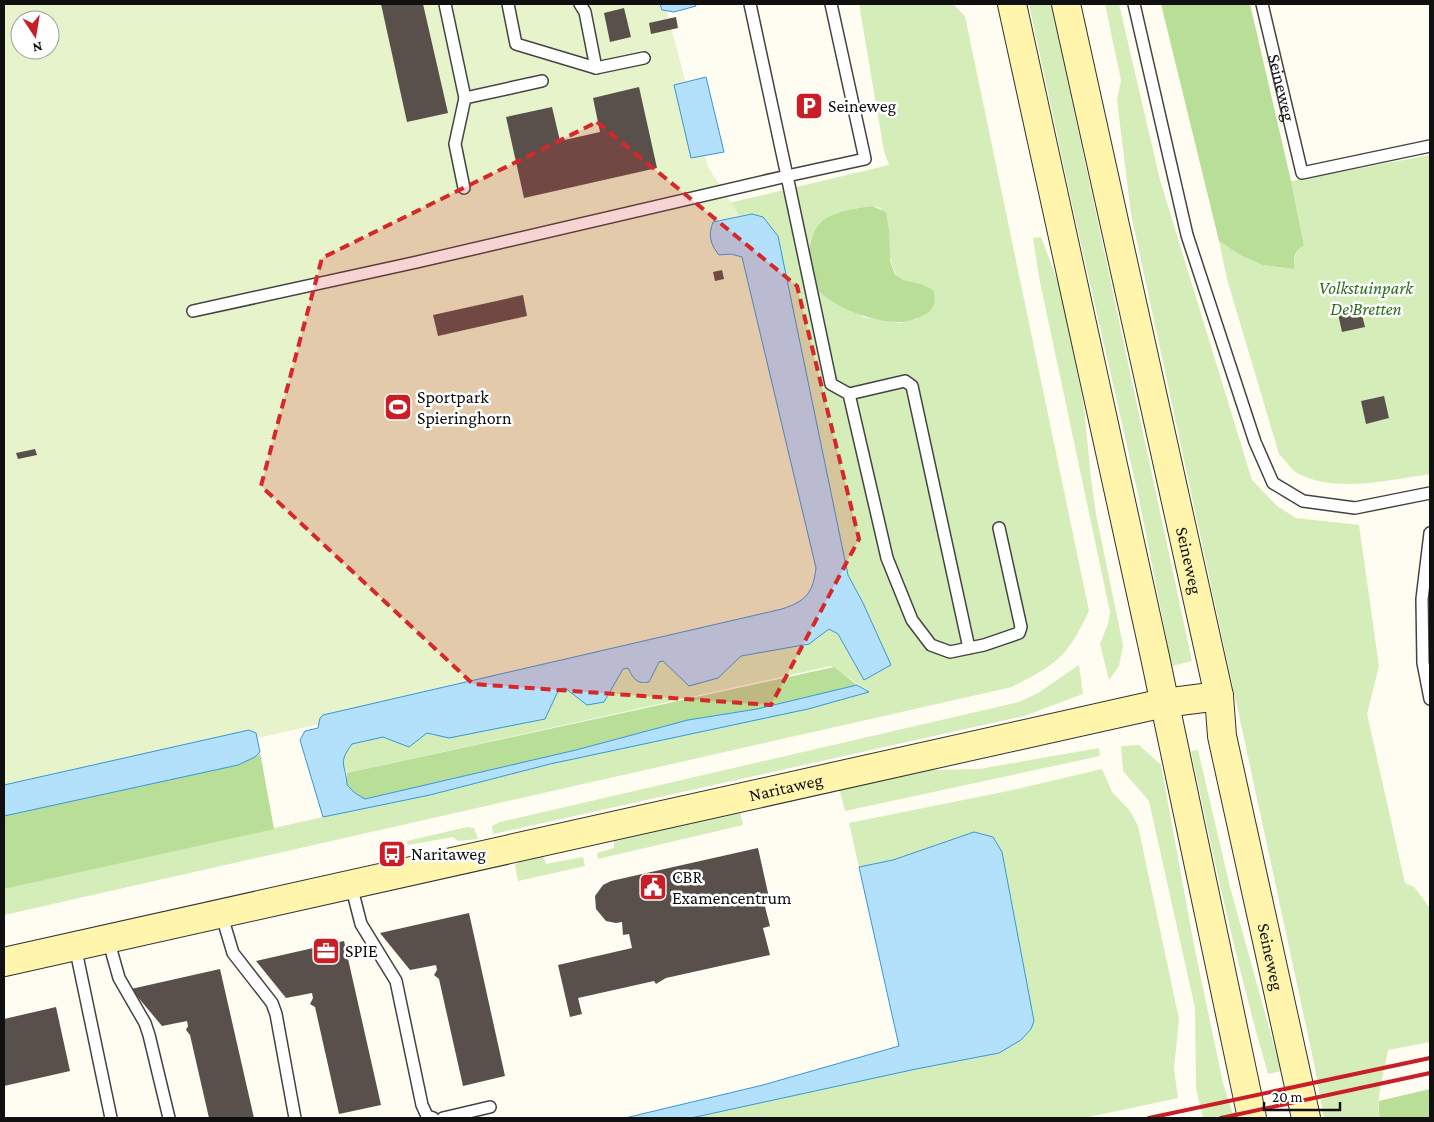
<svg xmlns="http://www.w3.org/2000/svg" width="1434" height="1122" font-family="'Crimson Pro',serif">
  <rect width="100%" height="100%" fill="#fffcf2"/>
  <path fill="#d4edb9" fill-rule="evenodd" d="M 859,4 L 953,4 L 965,16 L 1089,611 C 1082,626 1073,643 1062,655 C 1048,669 1029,678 1012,687 L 4,915 L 4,889 L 323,817 L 430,795 L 550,764 L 868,691 L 831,666 L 347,773 C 340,760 342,756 351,744 L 383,737 L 409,747 L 427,733 L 449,738 L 565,688 L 587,705 L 604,702 L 623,669 L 628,668 L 643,684 L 649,683 L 659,662 L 663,661 L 689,686 L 718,678 L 741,656 L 809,644 L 829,629 L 838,634 L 864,680 L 863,603 L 848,575 L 778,236 C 756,209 757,213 725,219 L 721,205 L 889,165 L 884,151 ZM 872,206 L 881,208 C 884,225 888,272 902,280 C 907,282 916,283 921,284 L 917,319 L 900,323 L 863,317 L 808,251 C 811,241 814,228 822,221 C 832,211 858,208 872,206 Z
    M 1029,4 L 1051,4 L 1192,661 L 1172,666 L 1138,494 L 1072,204 Z
    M 1105,4 L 1119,4 L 1160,180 L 1252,480 L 1277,506 L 1296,518 L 1359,525 L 1379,666 L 1367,714 L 1405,883 L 1414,887 L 1430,908 L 1430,1042 L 1388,1050 C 1385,1069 1375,1100 1380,1118 L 1324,1118 L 1314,1063 L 1131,214 L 1117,100 L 1121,80 Z
    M 1430,155 L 1430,474 C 1390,480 1337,493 1299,474 C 1291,470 1285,460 1279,454 L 1227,279 L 1219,241 L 1242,256 L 1263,265 L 1294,269 C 1294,259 1294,251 1304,246 L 1291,181 Z
    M 1041,237 L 1061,290 L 1084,407 L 1091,479 L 1096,514 L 1123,645 L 1119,666 L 1109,680 L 1100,644 L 1108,624 L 1110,612 L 1039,277 L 1033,238 Z
    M 1079,665 L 1083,694 L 1024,716 L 493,834 L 492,826 L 500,822 L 1019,702 L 1038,693 Z
    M 1139,745 L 1161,765 L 1194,945 L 1223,1083 L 1234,1118 L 1203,1118 L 1196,1088 L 1195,1008 L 1149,801 L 1123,771 L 1121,746 Z
    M 1099,748 L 1100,756 L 845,811 L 839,788 L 926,770 L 979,769 Z
    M 1198,750 L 1230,887 L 1281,1071 L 1268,1074 C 1237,967 1214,859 1191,751 Z
    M 1102,769 L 1112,792 L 1130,811 L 1138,826 L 1179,1019 L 1174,1069 L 1178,1098 L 1084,1118 L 691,1118 L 916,1069 L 999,1053 L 1034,1021 L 1002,852 L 974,832 L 893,860 L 859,867 L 849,823 L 1008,791 Z
    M 740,811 L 743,825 L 598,859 L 597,853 L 614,848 L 614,837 Z
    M 467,827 L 474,828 L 478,839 L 458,841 L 453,837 L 408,845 L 407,841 Z
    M 543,856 L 546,864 L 583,857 L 585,866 L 518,881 L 515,865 L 521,861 Z"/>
  <path fill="#b8de97" d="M 1161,4 L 1250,4 L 1291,181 L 1304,246 C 1293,251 1294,259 1294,269 L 1263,265 L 1242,256 L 1219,241 Z
    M 872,206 L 886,212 L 889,231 L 890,261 L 895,274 L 903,280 L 921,284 L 933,290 C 937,301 934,310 924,315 C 916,319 907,323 898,322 C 872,322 818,304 810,276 C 809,272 810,268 809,264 C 809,258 808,252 810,245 C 812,237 815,228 821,222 C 832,211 858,208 872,206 Z
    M 834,667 L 857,685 L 757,709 L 688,720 L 576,750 L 365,799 L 355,793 L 347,785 L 347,773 Z
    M 260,752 L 274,829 L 4,889 L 4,816 L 238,765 L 259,755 Z
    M 1430,1089 L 1430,1118 L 1380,1118 L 1379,1113 L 1379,1101 Z"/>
  <path fill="#e6f3cb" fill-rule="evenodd" d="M 4,4 L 665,4 L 708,167 L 752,235 L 830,579 L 806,613 L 4,796 ZM 20,20 L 50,20 L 50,50 L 20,50 Z"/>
  <path fill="#b3e0fa" stroke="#3697d6" d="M 660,4 L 695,4 L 696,6 L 674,12 L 662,10 Z
    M 706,77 L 724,152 L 691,158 L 674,85 Z
    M 752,214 L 763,217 L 778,236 L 848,575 L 863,603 L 891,665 L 864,680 L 838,634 L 829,629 L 809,644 L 741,656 L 718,678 L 689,686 L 663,661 L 659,662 L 649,682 C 637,685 633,678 628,668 L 623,669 L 604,702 L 587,705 L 565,688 L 559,689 L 545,719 L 449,738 L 427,733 L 409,747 L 383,737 L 352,744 C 337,764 346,764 347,785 L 355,793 L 365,799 L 576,750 L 688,720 L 757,709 L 857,685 L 869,692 L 808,709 L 550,764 L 430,795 L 323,817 L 300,740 L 305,731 L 318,728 L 320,718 L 323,715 L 782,609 C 806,601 813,593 816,568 L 742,257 L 731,254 L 719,255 C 710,244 708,235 713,222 Z
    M 249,730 L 256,733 L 260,752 L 255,757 L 238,765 L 4,816 L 4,785 Z
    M 974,832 L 993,837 L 1002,852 L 1034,1021 L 1031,1029 L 1021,1040 L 999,1053 L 916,1069 L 691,1118 L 625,1118 L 763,1085 L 899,1046 L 859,867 L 893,860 Z"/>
  <path fill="#59504b" d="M 381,4 L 423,4 L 448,113 L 407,122 Z
    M 624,8 L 631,37 L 610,42 L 604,13 Z
    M 676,17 L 678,28 L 651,34 L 649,23 Z
    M 639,87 L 657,168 L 524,198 L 506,117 L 552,107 L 560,141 L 600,132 L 593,98 Z
    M 722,270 L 724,279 L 715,281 L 713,272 Z
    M 523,295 L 527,316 L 438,336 L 433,315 Z
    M 1359,303 L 1365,327 L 1342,332 L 1337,309 Z
    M 1384,396 L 1389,418 L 1366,424 L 1361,401 Z
    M 35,449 L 37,455 L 18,459 L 16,453 Z
    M 758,848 L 770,902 L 764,903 L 770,926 L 763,928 L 770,955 L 666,978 L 656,984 L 654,981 L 578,998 L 582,1014 L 570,1017 L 558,965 L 632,948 L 629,934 L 623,935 L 622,922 L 616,923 L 606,921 L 596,909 L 595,896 L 603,885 L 611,881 Z
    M 469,913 L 505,1076 L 463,1086 L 439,979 L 434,975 L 437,970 L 436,965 L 410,970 L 380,933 Z
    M 344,941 L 381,1105 L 339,1114 L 315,1007 L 310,1004 L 313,998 L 312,993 L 286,998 L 256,961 Z
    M 220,969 L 254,1118 L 209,1118 L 190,1035 L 186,1030 L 188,1026 L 187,1021 L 162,1026 L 131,989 Z
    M 56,1007 L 70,1071 L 4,1086 L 4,1019 Z"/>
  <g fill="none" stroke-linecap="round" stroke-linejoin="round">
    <g stroke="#434343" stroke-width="14">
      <g id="lane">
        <path d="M 445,4 L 465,98"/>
        <path d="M 508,4 L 516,44 L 596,68 L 644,58"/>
        <path d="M 580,4 L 585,12 L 596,68"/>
        <path d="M 831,4 L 865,159 L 787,176 L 831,384 L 849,394 L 887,558 L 912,620 L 931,645 L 950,652 L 984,645 L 1019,633 L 1021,627 L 999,528"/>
        <path d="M 1134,4 L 1187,235 L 1255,442 L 1273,483 L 1303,501 L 1355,508 L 1430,493"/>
        <path id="s1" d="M 1262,4 L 1302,173 L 1430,146"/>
        <path d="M 464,188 L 455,144 L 465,98 L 542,81"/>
        <path d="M 193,311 L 417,262 L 787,176 L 750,4"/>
        <path d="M 849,394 L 905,381 L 912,386 L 969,648"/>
        <path d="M 1430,533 L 1422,599 L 1423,663 L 1430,699"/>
        <path d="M 351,885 L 361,924 L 396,981 L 422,1105 L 427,1116 L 433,1118"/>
        <path d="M 221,913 L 233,953 L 272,1003 L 276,1014 L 295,1118"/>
        <path d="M 108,939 L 119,978 L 145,1023 L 149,1035 L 169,1118"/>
        <path d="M 75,946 L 111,1118"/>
        <path d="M 443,1118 L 490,1107"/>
      </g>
    </g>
    <g stroke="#323232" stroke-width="30">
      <g id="secondary">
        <path d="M 1012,4 L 1155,657 L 1252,1118"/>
        <path id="s2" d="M 1066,4 L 1219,696 L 1222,736 L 1306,1118"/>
        <path id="s3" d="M 4,962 L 1164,703 L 1219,696"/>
      </g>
    </g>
    <use href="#lane" stroke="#fff" stroke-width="11"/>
    <use href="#secondary" stroke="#fff5ad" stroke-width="28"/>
    <path stroke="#c91e27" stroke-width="4" d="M 1149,1118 L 1430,1058
      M 1221,1118 L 1430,1073"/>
  </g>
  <path fill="#d62828" fill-opacity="0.2" stroke="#d62828" stroke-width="4" stroke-dasharray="10 6" stroke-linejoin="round" d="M 597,122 L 797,286 L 859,539 L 771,705 L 473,684 L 261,486 L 322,258 Z"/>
  <defs>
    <g id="parking-square" transform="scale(1.4375)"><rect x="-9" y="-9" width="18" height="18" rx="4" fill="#c91e27" stroke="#fff"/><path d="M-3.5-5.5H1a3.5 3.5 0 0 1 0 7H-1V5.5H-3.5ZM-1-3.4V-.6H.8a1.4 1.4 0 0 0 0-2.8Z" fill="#fff"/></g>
    <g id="stadium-square" transform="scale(1.4375)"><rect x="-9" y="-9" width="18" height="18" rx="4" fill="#c91e27" stroke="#fff"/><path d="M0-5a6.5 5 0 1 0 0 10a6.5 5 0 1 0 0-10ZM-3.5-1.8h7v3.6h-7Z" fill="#fff"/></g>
    <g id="bus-square" transform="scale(1.4375)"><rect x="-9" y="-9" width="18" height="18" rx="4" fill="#c91e27" stroke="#fff"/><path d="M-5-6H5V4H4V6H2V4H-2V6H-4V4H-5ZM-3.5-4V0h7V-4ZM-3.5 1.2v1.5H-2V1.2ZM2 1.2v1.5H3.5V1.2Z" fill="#fff"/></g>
    <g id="civic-square" transform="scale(1.4375)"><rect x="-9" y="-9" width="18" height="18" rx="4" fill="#c91e27" stroke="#fff"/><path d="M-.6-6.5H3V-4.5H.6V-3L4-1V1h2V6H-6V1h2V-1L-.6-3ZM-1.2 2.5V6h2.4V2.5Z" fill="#fff"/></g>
    <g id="office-square" transform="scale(1.4375)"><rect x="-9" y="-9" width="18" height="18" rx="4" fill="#c91e27" stroke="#fff"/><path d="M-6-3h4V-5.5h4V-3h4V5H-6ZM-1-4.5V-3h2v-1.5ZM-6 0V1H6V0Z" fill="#fff"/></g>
  </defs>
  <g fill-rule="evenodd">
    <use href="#parking-square" x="809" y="106"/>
    <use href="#stadium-square" x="398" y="407"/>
    <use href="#bus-square" x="392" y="854"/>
    <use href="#civic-square" x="653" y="887"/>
    <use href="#office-square" x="326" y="951"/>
  </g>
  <g text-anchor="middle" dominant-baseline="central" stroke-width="5" stroke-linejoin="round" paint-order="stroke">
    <g font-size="18" fill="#101010" stroke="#fff">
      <text stroke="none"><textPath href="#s1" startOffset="86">Seineweg</textPath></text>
      <text stroke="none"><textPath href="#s2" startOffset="570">Seineweg</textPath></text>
      <text stroke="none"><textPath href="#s3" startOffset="801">Naritaweg</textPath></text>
      <text stroke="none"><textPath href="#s2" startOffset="975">Seineweg</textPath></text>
    </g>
    <g font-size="18" fill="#101010" stroke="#fff" text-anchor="start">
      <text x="828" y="106">Seineweg</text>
      <text x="417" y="397">Sportpark<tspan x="417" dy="21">Spieringhorn</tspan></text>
      <text x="411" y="854">Naritaweg</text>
      <text x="672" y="877">CBR<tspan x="672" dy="21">Examencentrum</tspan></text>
      <text x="345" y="951">SPIE</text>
    </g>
    <g font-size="18" font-style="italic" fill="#2c6d1b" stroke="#fff">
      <text x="1366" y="288">Volkstuinpark<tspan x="1366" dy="21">De Bretten</tspan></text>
    </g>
  </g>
  <rect width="1434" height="1122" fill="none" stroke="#101010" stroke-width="10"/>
  <g transform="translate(35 35) rotate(168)"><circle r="24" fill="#ffffff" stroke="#9f9f9f"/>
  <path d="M0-4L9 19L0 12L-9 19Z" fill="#c91e27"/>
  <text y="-8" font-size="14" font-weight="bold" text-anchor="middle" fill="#101010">N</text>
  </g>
  <path d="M1264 1102v8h76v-8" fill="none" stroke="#101010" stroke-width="2.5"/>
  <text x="1272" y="1102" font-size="15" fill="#101010" stroke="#ffffff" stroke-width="4" paint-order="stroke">20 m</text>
</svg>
